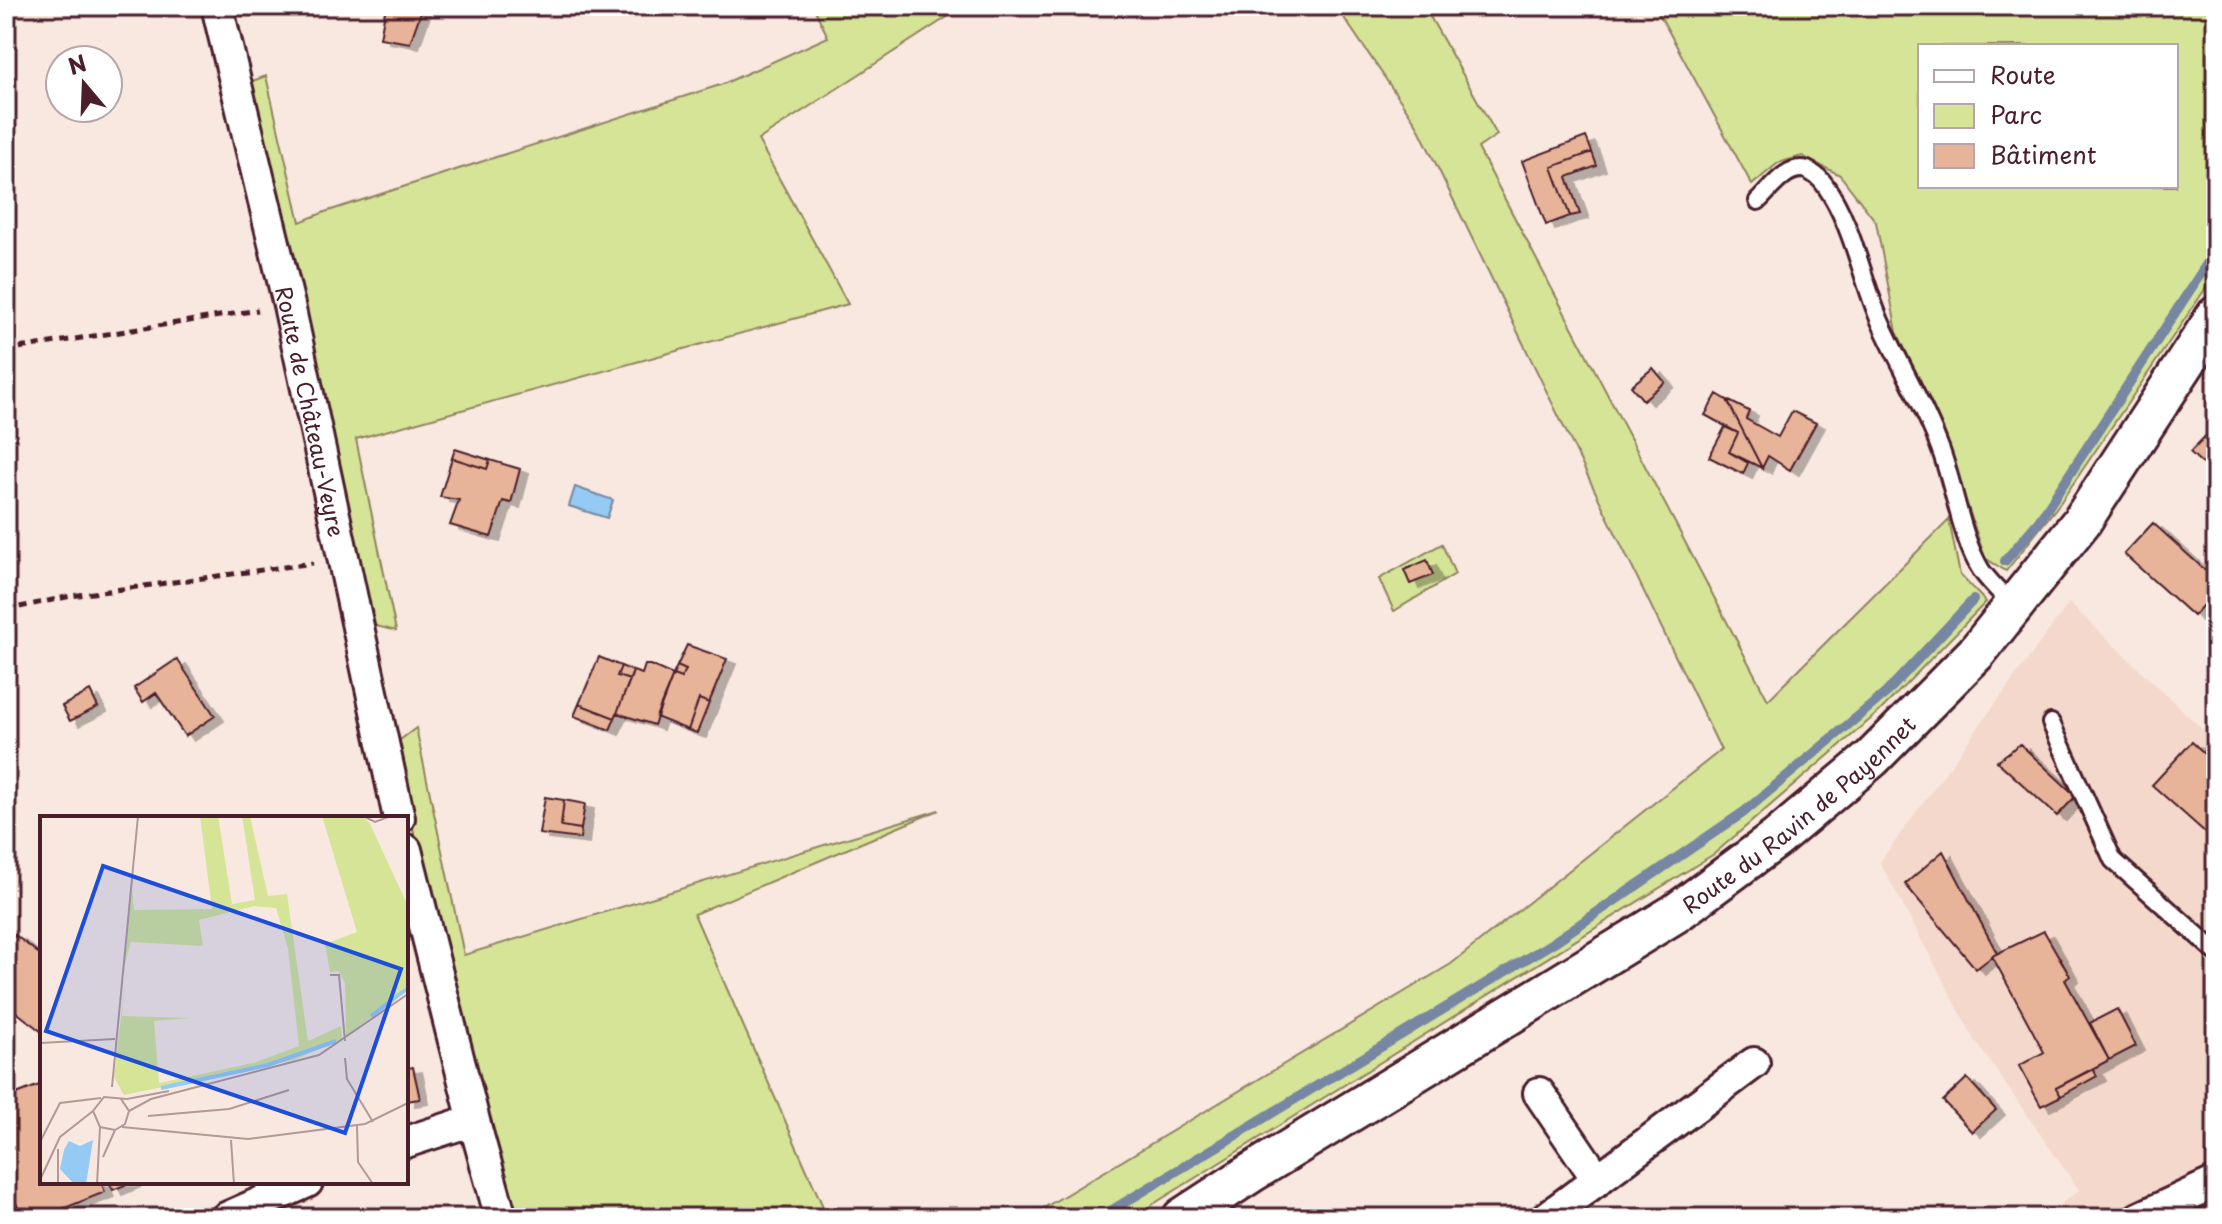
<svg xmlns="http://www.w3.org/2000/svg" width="2222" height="1224" font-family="'Playpen Sans',sans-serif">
  <defs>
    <filter id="shadow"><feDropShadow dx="9" dy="5" stdDeviation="0" flood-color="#0004"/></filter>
  </defs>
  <rect width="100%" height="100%" fill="#f8e8e0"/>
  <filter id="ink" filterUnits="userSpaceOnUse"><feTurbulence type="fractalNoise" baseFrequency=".0125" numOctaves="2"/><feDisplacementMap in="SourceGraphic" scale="16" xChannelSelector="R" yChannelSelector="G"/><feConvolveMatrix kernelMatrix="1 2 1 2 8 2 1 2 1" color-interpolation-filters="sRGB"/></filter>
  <g filter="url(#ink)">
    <path fill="#f3d8cb" d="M 2069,603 L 2216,742 L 2216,1218 L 2043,1218 L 2079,1190 L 1975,1040 L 1880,862 Z"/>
    <path fill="#d5e497" stroke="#908261" stroke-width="2" fill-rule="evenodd" d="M 813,6 L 964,6 L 758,140 L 848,304 L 356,439 L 396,631 L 372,625 L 244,84 L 266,76 L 300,222 L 325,212 L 723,84 L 828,37 Z
      M 1336,6 L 1424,6 L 1497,135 L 1478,148 L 1768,700 L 1949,520 L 1960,575 L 1986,602 L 1880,711 L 1714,854 L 1131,1218 L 1027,1218 L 1451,964 L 1721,750 L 1417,125 Z
      M 1659,6 L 2216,6 L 2216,273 L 2060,503 L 2006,571 L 1985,558 L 1942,429 L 1897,332 L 1876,222 L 1840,175 L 1802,156 L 1778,163 L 1752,185 L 1656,8 ZM 1920,46 L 2176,46 L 2176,186 L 1920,186 Z
      M 1442,544 L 1455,574 L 1394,611 L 1379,579 Z
      M 416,728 L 464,955 L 939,810 L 694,914 L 828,1218 L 514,1218 L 436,942 L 396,743 Z"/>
    <path fill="#94caf3" stroke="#7686a3" stroke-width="2" d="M 575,487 L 613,500 L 607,518 L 569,506 Z"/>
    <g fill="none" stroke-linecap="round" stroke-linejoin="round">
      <path stroke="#7686a3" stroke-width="10" d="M 2005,561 L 2039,521 L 2216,250
        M 1099,1218 L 1554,942 L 1744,812 L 1886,693 L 1973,600"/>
    </g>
    <path fill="#e7b399" stroke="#4a1f2b" stroke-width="2" filter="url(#shadow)" d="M 386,6 L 423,6 L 410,43 L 380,38 Z
      M 1586,137 L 1592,152 L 1552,167 L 1570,216 L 1546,225 L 1522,161 Z
      M 1592,152 L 1597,166 L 1567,177 L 1580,214 L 1570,216 L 1552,167 Z
      M 1653,368 L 1665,382 L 1643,400 L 1631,386 Z
      M 1717,394 L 1727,400 L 1762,468 L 1729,452 L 1738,433 L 1705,415 Z
      M 1727,400 L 1749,411 L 1746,419 L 1778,437 L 1792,411 L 1816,423 L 1790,470 L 1768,456 L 1762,468 Z
      M 2216,425 L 2216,477 L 2190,452 Z
      M 1725,427 L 1738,433 L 1729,452 L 1748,463 L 1743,474 L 1709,457 Z
      M 455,449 L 490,460 L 487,469 L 452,458 Z
      M 452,458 L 487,469 L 490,460 L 520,469 L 511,503 L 503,501 L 491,537 L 450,525 L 459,500 L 440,497 Z
      M 2153,523 L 2216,580 L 2216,591 L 2193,616 L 2124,554 Z
      M 1427,560 L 1433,575 L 1410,584 L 1404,570 Z
      M 687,645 L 727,659 L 709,703 L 699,699 L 688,730 L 656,717 L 673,675 L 681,678 L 686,670 L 677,666 Z
      M 599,657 L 621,666 L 617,676 L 630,680 L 615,718 L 579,704 Z
      M 177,659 L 215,716 L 185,736 L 156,693 L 143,702 L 134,688 Z
      M 645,665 L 650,665 L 673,675 L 654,725 L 617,713 L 633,671 L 642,674 Z
      M 621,666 L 633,671 L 630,680 L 617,676 Z
      M 677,666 L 686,670 L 681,678 L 673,675 Z
      M 90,691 L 98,707 L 70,721 L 62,706 Z
      M 699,699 L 709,703 L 697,733 L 688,730 Z
      M 579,704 L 615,718 L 610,730 L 574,716 Z
      M 2192,742 L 2216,764 L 2216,842 L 2152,785 Z
      M 2020,744 L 2076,796 L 2057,816 L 1997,761 Z
      M 545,797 L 564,800 L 561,826 L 581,829 L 580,839 L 539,834 Z
      M 564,800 L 585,804 L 581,829 L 561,826 Z
      M 1943,851 L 1997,953 L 1976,969 L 1905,884 Z
      M 2044,931 L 2070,976 L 2065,980 L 2109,1060 L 2056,1088 L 2061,1096 L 2041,1106 L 2019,1066 L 2044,1052 L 1992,956 Z
      M 15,935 L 42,956 L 42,1032 L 6,1004 L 6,947 Z
      M 2117,1009 L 2136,1046 L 2109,1060 L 2090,1023 Z
      M 413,1067 L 420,1099 L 406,1101 L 406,1068 Z
      M 2093,1069 L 2097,1076 L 2061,1096 L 2056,1088 Z
      M 1967,1078 L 1996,1110 L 1972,1132 L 1943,1101 Z
      M 42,1084 L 42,1182 L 101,1182 L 105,1192 L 40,1218 L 22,1218 L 6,1178 L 6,1098 Z
      M 109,1182 L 132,1182 L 113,1190 Z"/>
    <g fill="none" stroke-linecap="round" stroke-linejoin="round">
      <g stroke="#4a1f2b" stroke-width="22">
        <path id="service" d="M 1758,201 C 1771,189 1787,164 1807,170 C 1813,173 1821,179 1825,185 C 1853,225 1861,277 1880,321 C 1899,364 1924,404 1940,448 C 1954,484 1961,538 1981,570 C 1990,583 2002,594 2014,606
          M 2051,723 L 2113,860 L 2216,952"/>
      </g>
      <g stroke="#4a1f2b" stroke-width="36">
        <g id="minor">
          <path id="s1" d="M 217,6 L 289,305 L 399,818"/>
          <path d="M 406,850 L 475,1125 L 501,1218"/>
          <path d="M 1539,1093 L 1598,1180"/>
          <path d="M 406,1142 L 458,1125 L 475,1125"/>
          <path d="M 226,1218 L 307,1182"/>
          <path d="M 1546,1218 L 1754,1063"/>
          <path d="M 2139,1218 L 2216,1182"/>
        </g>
      </g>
      <g stroke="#4a1f2b" stroke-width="44">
        <g id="tertiary">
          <path id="s2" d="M 1182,1218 L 1251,1173 L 1676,913 L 1776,839 L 1872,758 L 1976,653 L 2082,521 L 2216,316"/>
        </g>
      </g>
      <path stroke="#4a1f2b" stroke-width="5" stroke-dasharray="8 6" stroke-linecap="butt" d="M 6,350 L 258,310
        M 6,610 L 71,596 L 313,563"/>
      <use href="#service" stroke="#fff" stroke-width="16"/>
      <use href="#minor" stroke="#fff" stroke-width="30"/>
      <use href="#tertiary" stroke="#fff" stroke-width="38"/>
    </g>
  </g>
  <g text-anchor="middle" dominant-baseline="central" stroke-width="6" stroke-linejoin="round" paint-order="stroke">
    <g font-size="22" fill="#4a1f2b" stroke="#fff">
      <text stroke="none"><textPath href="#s1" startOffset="416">Route de Château-Veyre</textPath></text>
      <text stroke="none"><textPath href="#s2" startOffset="738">Route du Ravin de Payennet</textPath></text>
    </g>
  </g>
  <g transform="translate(40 816)">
    <rect width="368" height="368" fill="#f8e8e0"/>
    <path d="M 160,0 L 178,0 L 192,88 L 215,84 L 202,0 L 210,0 L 228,80 L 247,78 L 268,225 L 301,210 L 302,223 L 254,244 L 84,279 L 74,261 L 85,167 L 82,200 L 152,202 L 114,205 L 119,267 L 213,247 L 259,230 L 248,133 L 236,92 L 214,90 L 159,104 L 163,130 L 91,126 L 84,151 L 92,73 L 94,94 L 172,93 ZM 282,0 L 322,0 L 330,8 L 368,90 L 368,174 L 306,220 L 305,167 L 298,155 L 290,156 L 285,128 L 317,116 Z" fill="#d5e497"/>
    <path d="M 53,324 L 46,368 L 34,368 L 20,353 L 24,334 L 29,325 L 40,330 Z" fill="#94caf3"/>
    <path fill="none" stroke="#94caf3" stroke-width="4" d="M 331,200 L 368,172M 121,272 L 228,249 L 296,225"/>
    <path fill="none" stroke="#b29898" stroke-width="2" d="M 323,0 L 335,6 L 351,0M 290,159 L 299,159 L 305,225M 0,227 L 75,223M 305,242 L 307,263 L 333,306M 72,271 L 98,0M 81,283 L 89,295 L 85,308 L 75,314 L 60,311 L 53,295 L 64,281 L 87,283 L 129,275M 89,295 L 111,283 L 279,239 L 368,178M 108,300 L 189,293 L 249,274M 317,310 L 318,346 L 333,368M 82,311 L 208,323 L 325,308 L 368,287M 191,324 L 194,368M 0,326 L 20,287 L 61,282M 18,333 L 18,368M 63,341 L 75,314M 0,364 L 20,321 L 53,295M 57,368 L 60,311"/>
    <path fill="#1d4ed8" fill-opacity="0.15" stroke="#1d4ed8" stroke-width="4" d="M 63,50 L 361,153 L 305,317 L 6,215 Z"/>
    <rect width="368" height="368" fill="none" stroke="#4a1f2b" stroke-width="4"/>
  </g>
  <rect width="2222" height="1224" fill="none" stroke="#fff" stroke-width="32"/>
  <rect x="16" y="16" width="2190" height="1192" fill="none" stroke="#4a1f2b" stroke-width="3" filter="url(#ink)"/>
  <rect x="1918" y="44" width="260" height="144" fill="#ffffff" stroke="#b7a5aa" stroke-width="2"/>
  <rect x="1934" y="70" width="40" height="12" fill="#ffffff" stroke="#b7a5aa" stroke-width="2"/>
  <text x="1990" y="84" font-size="24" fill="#4a1f2b">Route</text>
  <rect x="1934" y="104" width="40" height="24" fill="#d5e497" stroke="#b7a5aa" stroke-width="2"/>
  <text x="1990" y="124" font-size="24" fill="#4a1f2b">Parc</text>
  <rect x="1934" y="144" width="40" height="24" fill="#e7b399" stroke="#b7a5aa" stroke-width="2"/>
  <text x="1990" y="164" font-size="24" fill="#4a1f2b">Bâtiment</text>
  <g transform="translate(84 84) rotate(341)"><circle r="38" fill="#ffffff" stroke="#b7a5aa" stroke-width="2"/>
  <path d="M0-6L14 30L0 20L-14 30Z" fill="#4a1f2b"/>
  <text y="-12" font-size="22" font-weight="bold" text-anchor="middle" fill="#4a1f2b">N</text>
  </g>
</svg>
